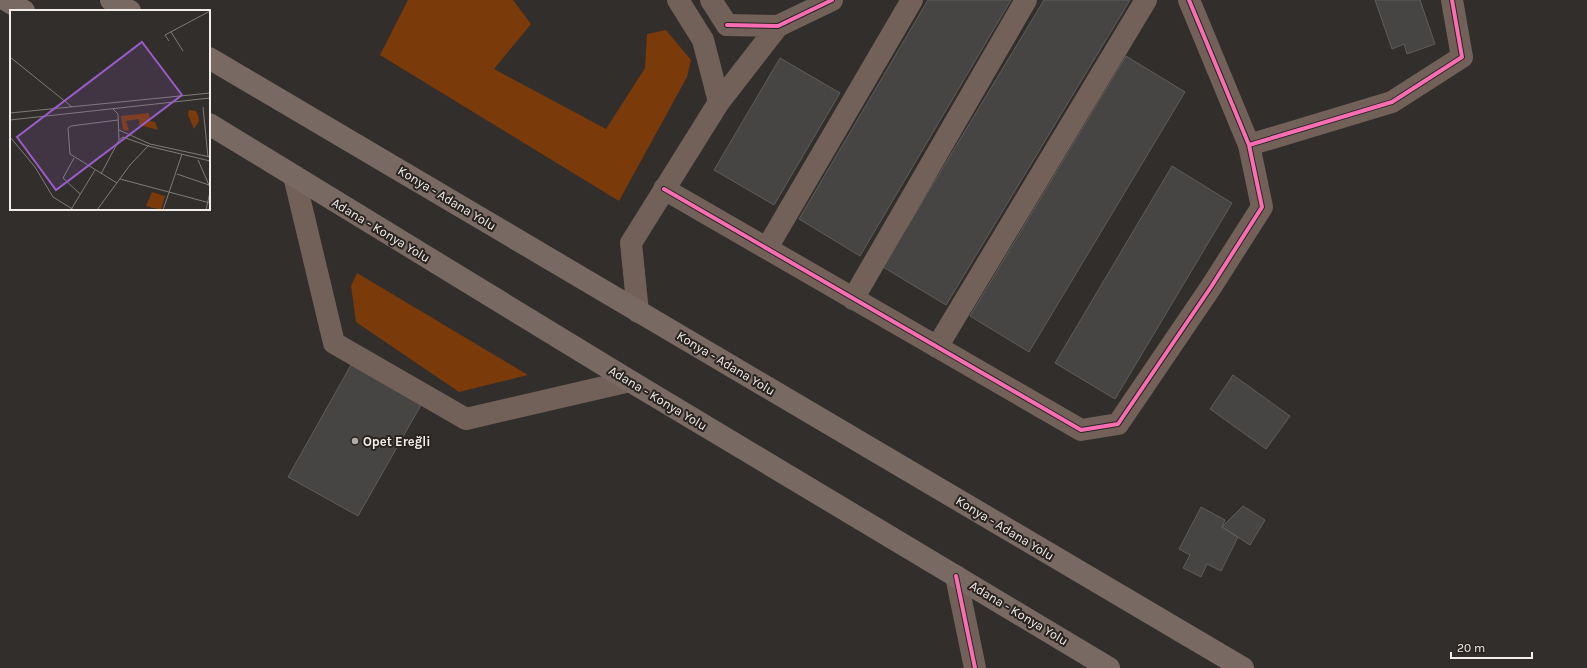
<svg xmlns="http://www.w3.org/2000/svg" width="1587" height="668" font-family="Karla,sans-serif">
  <rect width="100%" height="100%" fill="#322e2c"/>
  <path fill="#7a3a09" d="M 408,0 L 513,0 L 531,24 L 494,69 L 606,129 L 645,68 L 647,34 L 666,30 L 691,60 L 687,77 L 619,201 L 380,55 Z
    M 357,273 L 528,375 L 459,392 L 356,322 L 351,286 Z"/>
  <path fill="#474543" stroke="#5f5c5a" d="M 928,0 L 1011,0 L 860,256 L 799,219 Z
    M 1044,0 L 1130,0 L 946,305 L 883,267 Z
    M 1375,0 L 1420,0 L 1435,44 L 1407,54 L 1404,44 L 1392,49 Z
    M 1126,56 L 1185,92 L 1029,352 L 970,316 Z
    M 780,58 L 840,93 L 774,205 L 714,170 Z
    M 1172,166 L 1232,203 L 1115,399 L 1055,363 Z
    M 351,365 L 421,405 L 358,516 L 288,477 Z
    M 1233,375 L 1290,416 L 1266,449 L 1210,409 Z
    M 1243,506 L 1265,520 L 1250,545 L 1222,527 Z
    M 1201,507 L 1225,520 L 1222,527 L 1238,537 L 1221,571 L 1207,564 L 1201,577 L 1183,568 L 1190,555 L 1179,549 Z"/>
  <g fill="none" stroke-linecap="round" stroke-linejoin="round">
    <path stroke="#726158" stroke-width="22" d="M 727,25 L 778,26 L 832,0
      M 1249,145 L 1392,102 L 1462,57 L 1452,0
      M 294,176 L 334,343 L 466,419 L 630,381
      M 664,189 L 1081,430 L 1118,424 L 1211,287 L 1262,207 L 1249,145 L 1189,0
      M 767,248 L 912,0
      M 853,299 L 1026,0
      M 638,312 L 631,243 L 719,102 L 778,26
      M 937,347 L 1146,0
      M 956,576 L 975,668"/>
    <path stroke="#726159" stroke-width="22" d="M 678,0 L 703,40 L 719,102
      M 711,0 L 727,25"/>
    <path stroke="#786a63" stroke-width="22" d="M 6,0 L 24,11
      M 111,0 L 130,11
      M 209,58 L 1243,668
      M 209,124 L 630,381 L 1109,668"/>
    <g stroke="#2a2420" stroke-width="6">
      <path id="cycleway" d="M 727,25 L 778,26 L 832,0
        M 1249,145 L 1392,102 L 1462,57 L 1452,0
        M 664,189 L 1081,430 L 1118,424 L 1211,287 L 1262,207 L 1249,145 L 1189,0
        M 956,576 L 975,668"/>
    </g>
    <use href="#cycleway" stroke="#f96db3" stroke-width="4"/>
  </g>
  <circle fill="#afaba9" stroke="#2a2420" stroke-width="1.5" cx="355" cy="441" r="4"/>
  <g text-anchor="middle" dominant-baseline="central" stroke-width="4" stroke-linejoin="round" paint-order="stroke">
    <g font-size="13" fill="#f3eeec" stroke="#2a2420">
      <text transform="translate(447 198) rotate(31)">Konya - Adana Yolu</text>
      <text transform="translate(381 230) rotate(31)">Adana - Konya Yolu</text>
      <text transform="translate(726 363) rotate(31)">Konya - Adana Yolu</text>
      <text transform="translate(658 398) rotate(31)">Adana - Konya Yolu</text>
      <text transform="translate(1005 528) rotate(31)">Konya - Adana Yolu</text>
      <text transform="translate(1019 613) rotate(31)">Adana - Konya Yolu</text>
    </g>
    <g font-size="13" font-weight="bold" fill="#f3eeec" stroke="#2a2420" text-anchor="start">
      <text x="363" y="441">Opet Ereğli</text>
    </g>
  </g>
  <g transform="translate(10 10)">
    <rect width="200" height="200" fill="#322e2c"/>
    <path d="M 179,100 L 186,101 L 188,105 L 189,111 L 184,119 L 178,105 ZM 139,103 L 140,111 L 145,112 L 148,120 L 129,115 L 129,109 L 116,111 L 119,121 L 113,120 L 111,106 ZM 142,182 L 155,186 L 151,200 L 136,196 Z" fill="#7a3a09"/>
    <path fill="none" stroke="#7f7b79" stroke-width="1" d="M 161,22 L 173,41M 159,31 L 155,25 L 200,1M 0,47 L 62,97M 193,97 L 198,147M 103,99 L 108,104 L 109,130M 0,103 L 200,83M 0,110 L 200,88M 109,120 L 140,134 L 200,147M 0,127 L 25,157 L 43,187 L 64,200M 113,127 L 138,136 L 200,151M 64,148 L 53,168 L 70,184M 188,150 L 199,175M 91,164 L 109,130 L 113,127M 167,164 L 199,175 L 200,178M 110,169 L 200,193M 107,173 L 60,144 L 58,118 L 61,116 L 108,110M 62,198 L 85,160M 87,200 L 120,155 L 139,135M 153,200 L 172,144M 196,200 L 200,182"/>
    <path fill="#995cca" fill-opacity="0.15" stroke="#995cca" stroke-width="2" d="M 132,32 L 172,85 L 46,180 L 7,127 Z"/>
    <rect width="200" height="200" fill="none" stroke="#f3eeec" stroke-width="2"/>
  </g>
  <path d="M1451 652v6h81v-6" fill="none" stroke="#f3eeec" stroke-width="2"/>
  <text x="1457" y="652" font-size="12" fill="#f3eeec" stroke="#2a2420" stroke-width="3" paint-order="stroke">20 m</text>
</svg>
